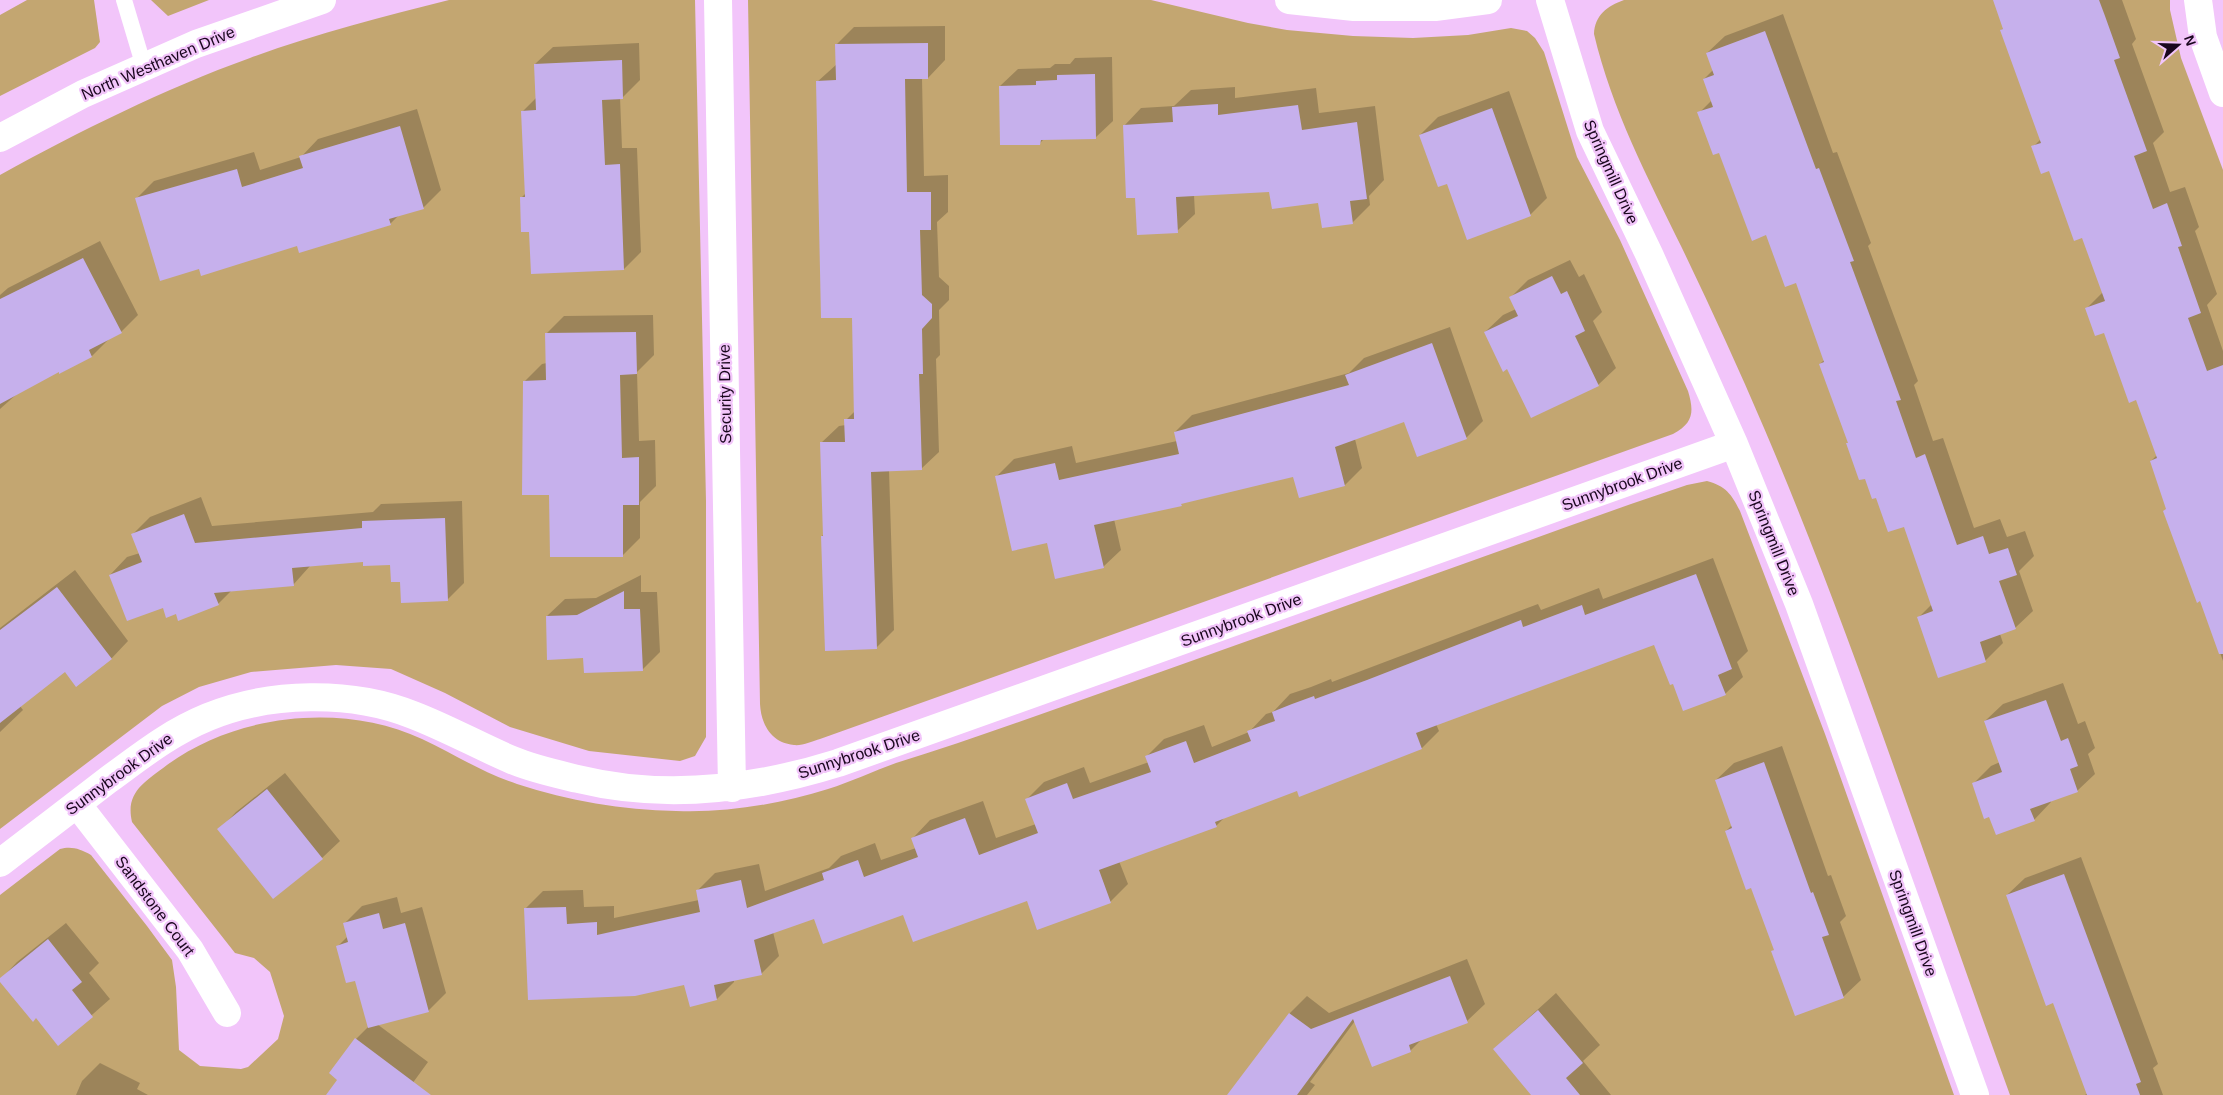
<svg xmlns="http://www.w3.org/2000/svg" width="2223" height="1095" font-family="Arial,sans-serif">
  <rect width="100%" height="100%" fill="#f2c5fa"/>
  <path fill="#c3a671" d="M 27,0 L 94,0 L 100,42 L 95,48 L 0,96 L 0,15 Z
    M 151,0 L 209,0 L 168,16 Z
    M 449,0 L 695,0 L 706,501 L 706,737 L 695,756 L 680,761 L 589,751 L 510,727 L 445,693 L 391,669 L 336,665 L 251,672 L 199,687 L 162,706 L 0,829 L 0,175 C 80,131 164,89 250,58 C 315,34 382,17 449,0 Z
    M 748,0 L 1151,0 L 1248,23 L 1287,30 L 1353,36 L 1413,38 L 1468,35 L 1511,28 L 1527,31 L 1535,38 L 1544,52 L 1577,157 L 1620,240 L 1688,391 C 1694,411 1694,423 1673,434 L 820,739 C 813,741 802,746 794,745 C 771,743 761,724 760,704 Z
    M 1624,0 L 2170,0 L 2170,10 L 2181,58 L 2223,170 L 2223,1095 L 2010,1095 C 1929,873 1857,646 1764,428 C 1738,367 1710,306 1681,246 C 1647,176 1612,110 1594,34 C 1595,15 1607,6 1624,0 Z
    M 1707,481 C 1726,486 1732,495 1740,511 L 1825,734 L 1954,1095 L 0,1095 L 0,895 L 60,849 C 72,846 80,849 91,855 L 147,926 L 172,960 L 176,987 L 179,1050 L 200,1066 L 241,1069 L 248,1067 L 278,1039 L 284,1016 L 270,972 L 254,958 L 235,953 L 132,822 C 125,792 145,782 167,765 C 236,714 343,702 422,739 C 454,754 483,773 517,784 C 569,801 622,810 676,811 C 727,813 780,804 828,789 C 851,782 873,771 896,763 C 948,747 999,729 1050,711 C 1244,643 1437,573 1631,504 L 1687,485 Z"/>
  <path fill="#0003" d="M 1995,0 L 2122,0 L 2136,39 L 2132,44 L 2164,132 L 2153,143 L 2170,192 L 2185,187 L 2199,227 L 2195,231 L 2217,294 L 2207,305 L 2223,351 L 2223,661 L 2151,461 L 2157,455 L 2137,399 L 2104,331 L 2087,308 L 2103,292 L 2083,236 L 2050,169 L 2033,147 L 2041,139 L 2001,30 L 2004,28 Z
    M 1783,14 L 1833,153 L 1837,152 L 1871,243 L 1868,246 L 1918,381 L 1914,385 L 1933,441 L 1943,438 L 1974,528 L 2000,519 L 2007,537 L 2025,531 L 2034,556 L 2019,571 L 2033,611 L 2015,628 L 2000,634 L 2003,643 L 1985,661 L 1919,617 L 1932,604 L 1905,525 L 1877,496 L 1866,477 L 1849,442 L 1820,364 L 1825,359 L 1796,281 L 1699,113 L 1712,100 L 1704,79 L 1713,70 L 1707,53 L 1725,36 Z
    M 945,26 L 945,60 L 928,78 L 922,78 L 924,176 L 948,175 L 948,212 L 937,222 L 939,277 L 949,286 L 949,300 L 939,310 L 940,355 L 936,359 L 939,452 L 921,469 L 889,470 L 894,630 L 876,648 L 822,536 L 824,534 L 821,443 L 839,426 L 846,425 L 846,420 L 855,411 L 854,316 L 817,82 L 837,64 L 836,45 L 854,27 Z
    M 639,43 L 640,80 L 623,97 L 620,97 L 622,148 L 637,148 L 641,252 L 624,269 L 531,230 L 521,198 L 526,193 L 523,111 L 537,97 L 535,64 L 553,47 Z
    M 1112,57 L 1113,121 L 1095,138 L 1044,139 L 1040,143 L 1000,86 L 1018,69 L 1050,68 L 1055,64 L 1070,64 L 1075,58 Z
    M 1235,87 L 1235,98 L 1316,88 L 1319,113 L 1375,106 L 1384,180 L 1369,196 L 1370,205 L 1352,223 L 1320,201 L 1270,190 L 1194,195 L 1195,214 L 1177,231 L 1136,196 L 1124,126 L 1141,108 L 1174,106 L 1191,90 Z
    M 1509,91 L 1547,198 L 1530,215 L 1448,182 L 1420,135 L 1438,117 Z
    M 417,109 L 441,190 L 423,208 L 400,214 L 390,224 L 200,267 L 136,199 L 154,181 L 254,152 L 260,170 L 301,157 L 318,139 Z
    M 100,241 L 138,315 L 121,332 L 110,338 L 92,356 L 60,373 L 60,370 L 18,393 L 0,409 L 0,295 L 8,288 Z
    M 1570,260 L 1579,277 L 1584,274 L 1602,312 L 1593,321 L 1616,368 L 1598,385 L 1508,368 L 1485,332 L 1503,315 L 1516,309 L 1510,298 L 1528,280 Z
    M 653,315 L 654,355 L 637,372 L 639,441 L 655,440 L 656,486 L 640,502 L 640,538 L 623,555 L 550,494 L 525,381 L 542,364 L 547,363 L 547,333 L 564,316 Z
    M 1450,327 L 1483,421 L 1466,438 L 1405,421 L 1355,439 L 1362,468 L 1345,485 L 1300,496 L 1294,476 L 1114,519 L 1121,550 L 1103,567 L 1048,542 L 996,477 L 1014,459 L 1072,446 L 1076,463 L 1177,441 L 1175,432 L 1192,415 L 1349,373 L 1364,358 Z
    M 201,497 L 212,526 L 373,512 L 381,504 L 462,501 L 464,583 L 447,600 L 402,581 L 392,564 L 364,561 L 310,566 L 293,585 L 232,590 L 218,604 L 177,612 L 110,575 L 127,557 L 140,553 L 133,534 L 150,517 Z
    M 1713,558 L 1748,651 L 1737,662 L 1743,677 L 1725,694 L 1673,682 L 1655,643 L 1436,724 L 1439,731 L 1422,748 L 1298,789 L 1226,816 L 1216,826 L 1119,861 L 1128,884 L 1110,902 L 1027,899 L 904,913 L 814,917 L 773,932 L 779,956 L 761,974 L 734,980 L 734,982 L 717,999 L 525,909 L 543,891 L 583,890 L 584,907 L 614,906 L 614,918 L 699,900 L 697,891 L 715,873 L 759,864 L 765,891 L 829,868 L 841,856 L 875,843 L 881,860 L 916,848 L 913,838 L 930,820 L 983,801 L 996,838 L 1036,824 L 1027,799 L 1044,782 L 1084,767 L 1090,783 L 1149,762 L 1147,756 L 1164,739 L 1204,725 L 1212,747 L 1249,732 L 1266,714 L 1273,712 L 1290,694 L 1311,687 L 1331,679 L 1332,682 L 1538,604 L 1541,610 L 1599,588 L 1603,599 Z
    M 75,570 L 128,641 L 111,659 L 65,671 L 20,706 L 23,710 L 0,732 L 0,628 Z
    M 641,575 L 641,592 L 657,592 L 660,652 L 642,670 L 547,616 L 565,599 L 596,598 Z
    M 2063,683 L 2078,724 L 2085,721 L 2095,748 L 2088,754 L 2095,774 L 2077,791 L 2051,800 L 2051,802 L 2034,820 L 1974,783 L 1991,766 L 2000,762 L 1985,721 L 2003,704 Z
    M 1782,746 L 1828,876 L 1831,875 L 1846,916 L 1840,922 L 1861,980 L 1843,997 L 1773,951 L 1775,949 L 1752,886 L 1726,831 L 1732,825 L 1716,780 L 1734,763 Z
    M 285,773 L 340,841 L 322,858 L 219,830 L 236,812 Z
    M 2081,857 L 2158,1064 L 2153,1068 L 2163,1095 L 2085,1095 L 2088,1093 L 2054,1002 L 2007,895 L 2025,878 Z
    M 397,897 L 401,913 L 422,907 L 446,993 L 428,1011 L 377,1024 L 428,1062 L 404,1095 L 328,1095 L 339,1080 L 356,1039 L 369,1026 L 356,979 L 338,946 L 348,936 L 344,924 L 362,906 Z
    M 66,923 L 99,963 L 89,973 L 110,999 L 59,1044 L 36,1017 L 0,980 L 17,962 Z
    M 1467,959 L 1485,1004 L 1467,1021 L 1422,1039 L 1410,1051 L 1355,1021 L 1310,1082 L 1315,1085 L 1307,1095 L 1229,1095 L 1290,1013 L 1307,996 L 1329,1013 Z
    M 1556,993 L 1600,1045 L 1583,1061 L 1611,1095 L 1533,1095 L 1494,1049 Z
    M 100,1063 L 140,1083 L 137,1089 L 148,1095 L 76,1095 L 82,1081 Z"/>
  <path fill="#c6b0ec" d="M 1993,0 L 2099,0 L 2105,16 L 2120,58 L 2114,60 L 2147,151 L 2134,156 L 2153,209 L 2167,203 L 2182,246 L 2178,247 L 2201,313 L 2188,318 L 2207,371 L 2223,365 L 2223,654 L 2219,654 L 2200,601 L 2197,603 L 2163,511 L 2166,509 L 2150,461 L 2157,458 L 2136,400 L 2129,403 L 2104,333 L 2095,336 L 2085,308 L 2105,301 L 2082,238 L 2074,241 L 2049,171 L 2041,174 L 2031,146 L 2041,143 L 2000,30 L 2003,29 Z
    M 1765,31 L 1816,169 L 1819,168 L 1854,261 L 1850,262 L 1901,400 L 1896,401 L 1916,458 L 1925,454 L 1957,545 L 1983,536 L 1989,554 L 2008,548 L 2017,575 L 1999,581 L 2016,629 L 1980,642 L 1986,662 L 1938,678 L 1917,617 L 1933,611 L 1904,527 L 1888,532 L 1876,498 L 1872,499 L 1865,479 L 1859,480 L 1846,443 L 1848,443 L 1819,364 L 1824,362 L 1796,283 L 1785,287 L 1766,235 L 1752,241 L 1719,153 L 1713,155 L 1697,112 L 1713,107 L 1703,79 L 1714,75 L 1706,53 Z
    M 928,43 L 928,79 L 905,79 L 907,192 L 931,192 L 931,230 L 920,230 L 922,295 L 932,304 L 932,318 L 922,329 L 923,374 L 919,374 L 922,470 L 871,472 L 877,649 L 825,651 L 821,536 L 823,536 L 820,442 L 845,442 L 844,419 L 854,419 L 852,318 L 821,318 L 816,81 L 836,80 L 835,44 Z
    M 622,60 L 623,99 L 602,100 L 605,165 L 620,164 L 624,270 L 531,274 L 529,232 L 521,232 L 520,197 L 525,197 L 521,111 L 536,110 L 534,64 Z
    M 1095,74 L 1096,139 L 1041,140 L 1040,145 L 1000,145 L 999,86 L 1036,85 L 1036,81 L 1057,80 L 1057,75 Z
    M 1218,104 L 1218,115 L 1298,105 L 1302,130 L 1357,122 L 1367,199 L 1350,201 L 1353,224 L 1322,228 L 1318,203 L 1272,209 L 1269,192 L 1176,197 L 1178,233 L 1137,235 L 1135,198 L 1126,198 L 1123,125 L 1173,122 L 1172,107 Z
    M 1492,108 L 1531,216 L 1467,240 L 1447,184 L 1438,187 L 1419,135 Z
    M 400,126 L 424,209 L 389,219 L 391,225 L 299,253 L 297,246 L 201,276 L 199,269 L 160,281 L 135,198 L 237,169 L 242,187 L 303,168 L 299,156 Z
    M 83,258 L 122,333 L 89,350 L 92,357 L 59,374 L 59,372 L 0,404 L 0,299 Z
    M 1552,276 L 1561,294 L 1567,291 L 1585,331 L 1575,336 L 1599,386 L 1531,418 L 1507,369 L 1503,372 L 1484,332 L 1518,316 L 1509,297 Z
    M 636,332 L 637,374 L 620,375 L 622,458 L 639,457 L 639,505 L 623,505 L 623,557 L 550,557 L 549,495 L 522,495 L 523,381 L 546,380 L 545,333 Z
    M 1432,343 L 1467,439 L 1417,457 L 1404,422 L 1335,447 L 1345,486 L 1299,498 L 1293,477 L 1181,504 L 1182,506 L 1094,525 L 1104,568 L 1055,579 L 1047,543 L 1012,551 L 995,476 L 1055,463 L 1059,480 L 1179,454 L 1174,432 L 1349,385 L 1345,375 Z
    M 184,514 L 195,543 L 362,528 L 362,521 L 445,518 L 448,601 L 401,603 L 400,582 L 391,582 L 390,565 L 363,566 L 363,562 L 292,568 L 294,586 L 214,593 L 219,605 L 178,621 L 176,614 L 166,618 L 163,608 L 127,621 L 109,575 L 142,562 L 131,534 Z
    M 1696,574 L 1732,669 L 1718,675 L 1726,695 L 1683,711 L 1673,684 L 1670,685 L 1654,645 L 1416,733 L 1422,749 L 1299,797 L 1297,791 L 1215,822 L 1217,827 L 1099,870 L 1111,903 L 1037,930 L 1027,901 L 913,942 L 903,915 L 823,944 L 814,919 L 754,940 L 762,975 L 714,985 L 717,1000 L 690,1007 L 684,985 L 635,996 L 528,1000 L 524,908 L 566,907 L 567,924 L 597,922 L 597,935 L 700,912 L 696,890 L 741,880 L 747,908 L 824,880 L 822,873 L 858,860 L 864,877 L 918,857 L 911,838 L 965,818 L 979,855 L 1038,833 L 1025,799 L 1067,783 L 1073,799 L 1151,772 L 1145,756 L 1186,741 L 1194,763 L 1251,741 L 1247,731 L 1275,721 L 1272,712 L 1292,704 L 1314,696 L 1315,699 L 1367,680 L 1521,620 L 1523,627 L 1582,605 L 1585,615 Z
    M 57,587 L 112,659 L 76,687 L 65,672 L 0,723 L 0,630 Z
    M 624,591 L 624,609 L 640,609 L 643,671 L 584,673 L 583,658 L 547,660 L 546,616 L 577,615 Z
    M 2046,700 L 2061,741 L 2068,738 L 2078,766 L 2070,769 L 2078,792 L 2030,809 L 2035,821 L 1996,835 L 1989,817 L 1984,819 L 1972,783 L 2002,772 L 1984,721 Z
    M 1764,762 L 1811,893 L 1813,892 L 1829,935 L 1822,937 L 1844,998 L 1795,1016 L 1771,951 L 1774,950 L 1751,888 L 1746,890 L 1725,831 L 1732,828 L 1715,780 Z
    M 267,789 L 323,859 L 273,899 L 217,829 Z
    M 2064,874 L 2141,1082 L 2136,1084 L 2140,1095 L 2087,1095 L 2053,1003 L 2046,1006 L 2006,895 Z
    M 379,913 L 383,929 L 405,923 L 429,1012 L 368,1028 L 355,981 L 346,983 L 336,946 L 348,942 L 343,923 Z
    M 48,939 L 82,982 L 72,990 L 93,1017 L 58,1046 L 36,1018 L 33,1022 L 0,982 L 0,978 Z
    M 1450,976 L 1468,1023 L 1409,1045 L 1411,1052 L 1372,1067 L 1353,1019 L 1297,1095 L 1227,1095 L 1289,1013 L 1311,1029 Z
    M 1538,1010 L 1583,1063 L 1566,1078 L 1580,1095 L 1531,1095 L 1493,1049 Z
    M 355,1038 L 431,1095 L 326,1095 L 337,1080 L 329,1073 Z"/>
  <g fill="none" stroke-linecap="round" stroke-linejoin="round">
    <path stroke="#fff" stroke-width="16" d="M 124,0 L 144,67"/>
    <path stroke="#fff" stroke-width="28" d="M 718,0 L 732,788
      M 1289,0 L 1354,7 L 1435,7 L 1488,0
      M 1550,0 L 1590,131 L 1649,254 L 1734,444 L 1799,604 L 1975,1095
      M 2198,0 L 2203,37 L 2223,93
      M 0,138 L 83,94 L 196,44 L 322,0
      M 77,804 L 190,950 L 227,1013
      M 0,863 C 36,835 72,808 108,780 C 141,756 169,733 208,717 C 269,692 351,690 413,715 C 447,728 479,746 512,760 C 533,769 557,774 578,779 C 664,800 755,789 838,763 L 1734,444"/>
  </g>
  <g text-anchor="middle" dominant-baseline="central" stroke-width="4.5" stroke-linejoin="round" paint-order="stroke">
    <g font-size="16" fill="#1a071e" stroke="#f2c5fa">
      <text transform="translate(158 63) rotate(-23)">North Westhaven Drive</text>
      <text transform="translate(1611 172) rotate(66)">Springmill Drive</text>
      <text transform="translate(725 394) rotate(-91)">Security Drive</text>
      <text transform="translate(1622 484) rotate(-20)">Sunnybrook Drive</text>
      <text transform="translate(1774 543) rotate(68)">Springmill Drive</text>
      <text transform="translate(1241 620) rotate(-20)">Sunnybrook Drive</text>
      <text transform="translate(859 754) rotate(-18)">Sunnybrook Drive</text>
      <text transform="translate(119 774) rotate(-36)">Sunnybrook Drive</text>
      <text transform="translate(155 906) rotate(53)">Sandstone Court</text>
      <text transform="translate(1913 923) rotate(70)">Springmill Drive</text>
    </g>
  </g>
  <g transform="translate(2178 45) rotate(70)" stroke="#f2c5fa" stroke-width="4" paint-order="stroke">
  <path d="M0-4L9 19L0 12L-9 19Z" fill="#1a071e"/>
  <text y="-8" font-size="14" font-weight="bold" text-anchor="middle" fill="#1a071e">N</text>
  </g>
</svg>
